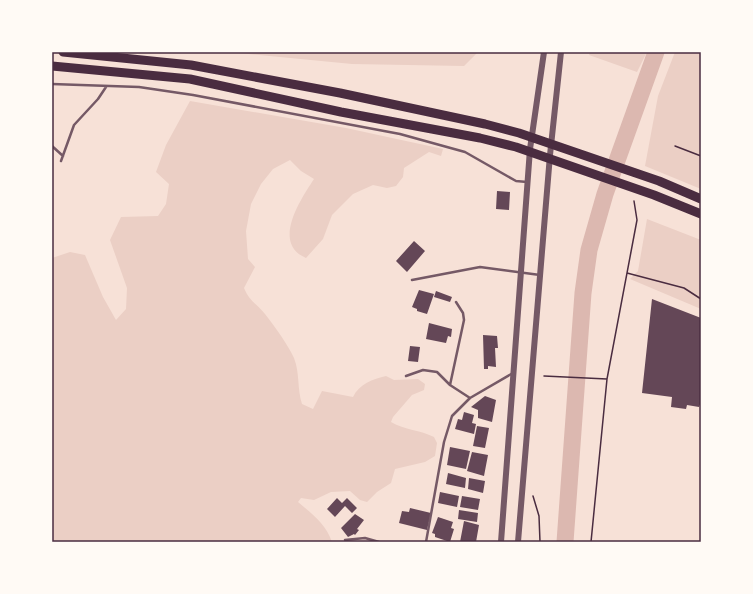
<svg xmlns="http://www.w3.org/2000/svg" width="753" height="594" font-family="Ubuntu,sans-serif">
  <rect width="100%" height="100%" fill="#f7e1d7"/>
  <path fill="#ebcfc5" d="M 228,52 L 478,52 L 464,66 L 352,64 Z
    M 590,52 L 647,52 L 637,72 L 589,55 Z
    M 675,52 L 701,52 L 701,189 L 645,166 L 658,96 Z
    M 190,101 L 346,128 L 443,149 L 441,156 L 429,152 L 404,168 L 403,177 L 396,186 L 387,188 L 373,185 L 353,194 L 332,215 L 323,239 L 306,258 C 271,243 301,199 314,179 L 301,171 L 290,160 L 273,169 L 261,184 L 251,204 L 246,231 L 248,259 L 255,267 L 244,288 C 250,302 256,303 265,314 C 275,327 287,343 294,358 C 300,373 297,389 302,404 L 313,409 L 322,391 L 353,397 C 359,384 373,379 386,376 L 394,380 L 418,379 L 425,384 L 424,390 L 412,395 L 393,417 L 391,422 C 405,430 420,430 434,437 L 437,443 L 435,456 L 425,462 L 395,469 L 391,483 L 377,492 L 367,502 L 360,500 L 350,491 L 331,492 L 314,500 L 301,498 L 298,502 C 312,514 326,524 332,542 L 52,542 L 52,258 L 70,252 L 85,255 L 103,297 L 116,320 L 126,309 L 127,288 L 110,240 L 121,217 L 158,216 L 166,204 L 169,184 L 156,172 L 166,145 Z
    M 647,219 L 701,240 L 701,309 L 630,279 L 638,271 Z"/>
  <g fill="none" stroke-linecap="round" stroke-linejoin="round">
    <path stroke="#dcb8b0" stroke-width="17" d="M 565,542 L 583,293 L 589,250 L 605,194 L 656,52"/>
  </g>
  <path fill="#644757" d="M 497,191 L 510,192 L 509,210 L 496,209 Z
    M 414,241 L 425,251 L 407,272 L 396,261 Z
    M 419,290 L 434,294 L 427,314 L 417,311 L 417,309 L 412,307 Z
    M 436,291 L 452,297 L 450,302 L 434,297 Z
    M 652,299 L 701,318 L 701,402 L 699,407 L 687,405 L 686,409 L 671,407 L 672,397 L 642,393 Z
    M 429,323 L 452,329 L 451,337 L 448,336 L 446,343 L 426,339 Z
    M 483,335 L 497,336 L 498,348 L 495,348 L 496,367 L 488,366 L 488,369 L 484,369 Z
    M 410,346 L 420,347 L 418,362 L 408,361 Z
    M 485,396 L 496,400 L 492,422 L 478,418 L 478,410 L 471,407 Z
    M 464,412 L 474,415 L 472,423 L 476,424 L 474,434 L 455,429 L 458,419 L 462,420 Z
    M 477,426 L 489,428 L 485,448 L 473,446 Z
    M 450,447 L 470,451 L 466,469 L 447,465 Z
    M 472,452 L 488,455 L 484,476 L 467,471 Z
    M 448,473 L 466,478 L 465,488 L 446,484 Z
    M 469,478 L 485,481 L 483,493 L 468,489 Z
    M 440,492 L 459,496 L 457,507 L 438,503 Z
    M 462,496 L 480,499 L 478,510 L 460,507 Z
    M 337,498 L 342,503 L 347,498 L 357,508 L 352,513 L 345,506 L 335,517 L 327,509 Z
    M 410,508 L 431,513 L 427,530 L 399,523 L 402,511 L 409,512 Z
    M 459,510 L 478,513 L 477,522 L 458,519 Z
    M 355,514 L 364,520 L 357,529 L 359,530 L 355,535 L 354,534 L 348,537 L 341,528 Z
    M 438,517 L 453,522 L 451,528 L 454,529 L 450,542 L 435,537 L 435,534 L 432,533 Z
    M 464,521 L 479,525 L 476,542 L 460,542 Z"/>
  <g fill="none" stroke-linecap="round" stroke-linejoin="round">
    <path stroke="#4a2c40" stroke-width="1.5" d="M 675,146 L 701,156
      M 627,273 L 684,288 L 701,299
      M 544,376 L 607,379
      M 533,496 L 539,516 L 540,542
      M 591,542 L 607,379 L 637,220 L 634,201"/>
    <path stroke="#755966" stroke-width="2.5" d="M 52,84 L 139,87 L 193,95 L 400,134 L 465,152 L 516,181 L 527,182
      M 52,146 L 63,156
      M 61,161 L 74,125 L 98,99 L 106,87
      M 412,280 L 480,267 L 540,275
      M 406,376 L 423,370 L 437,372 L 450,385 L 470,398
      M 450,385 L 464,320 L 463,313 L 456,302
      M 345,540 L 365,538 L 379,542
      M 426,542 L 444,442 L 452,416 L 470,398 L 513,373"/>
    <path stroke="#755966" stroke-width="6" d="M 501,542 L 530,149 L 544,52
      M 518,542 L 550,155 L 561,52"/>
    <path stroke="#4a2c40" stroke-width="9" d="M 63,52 L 191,65 L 340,93 L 485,124 L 519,133 L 659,181 L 701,199
      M 52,66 L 190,79 L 341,112 L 480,138 L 516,147 L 654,195 L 701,214"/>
  </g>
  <rect width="753" height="594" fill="none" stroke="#fffaf5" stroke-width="106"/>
  <rect x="53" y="53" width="647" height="488" fill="none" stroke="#4a2c40" stroke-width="1.5"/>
</svg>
